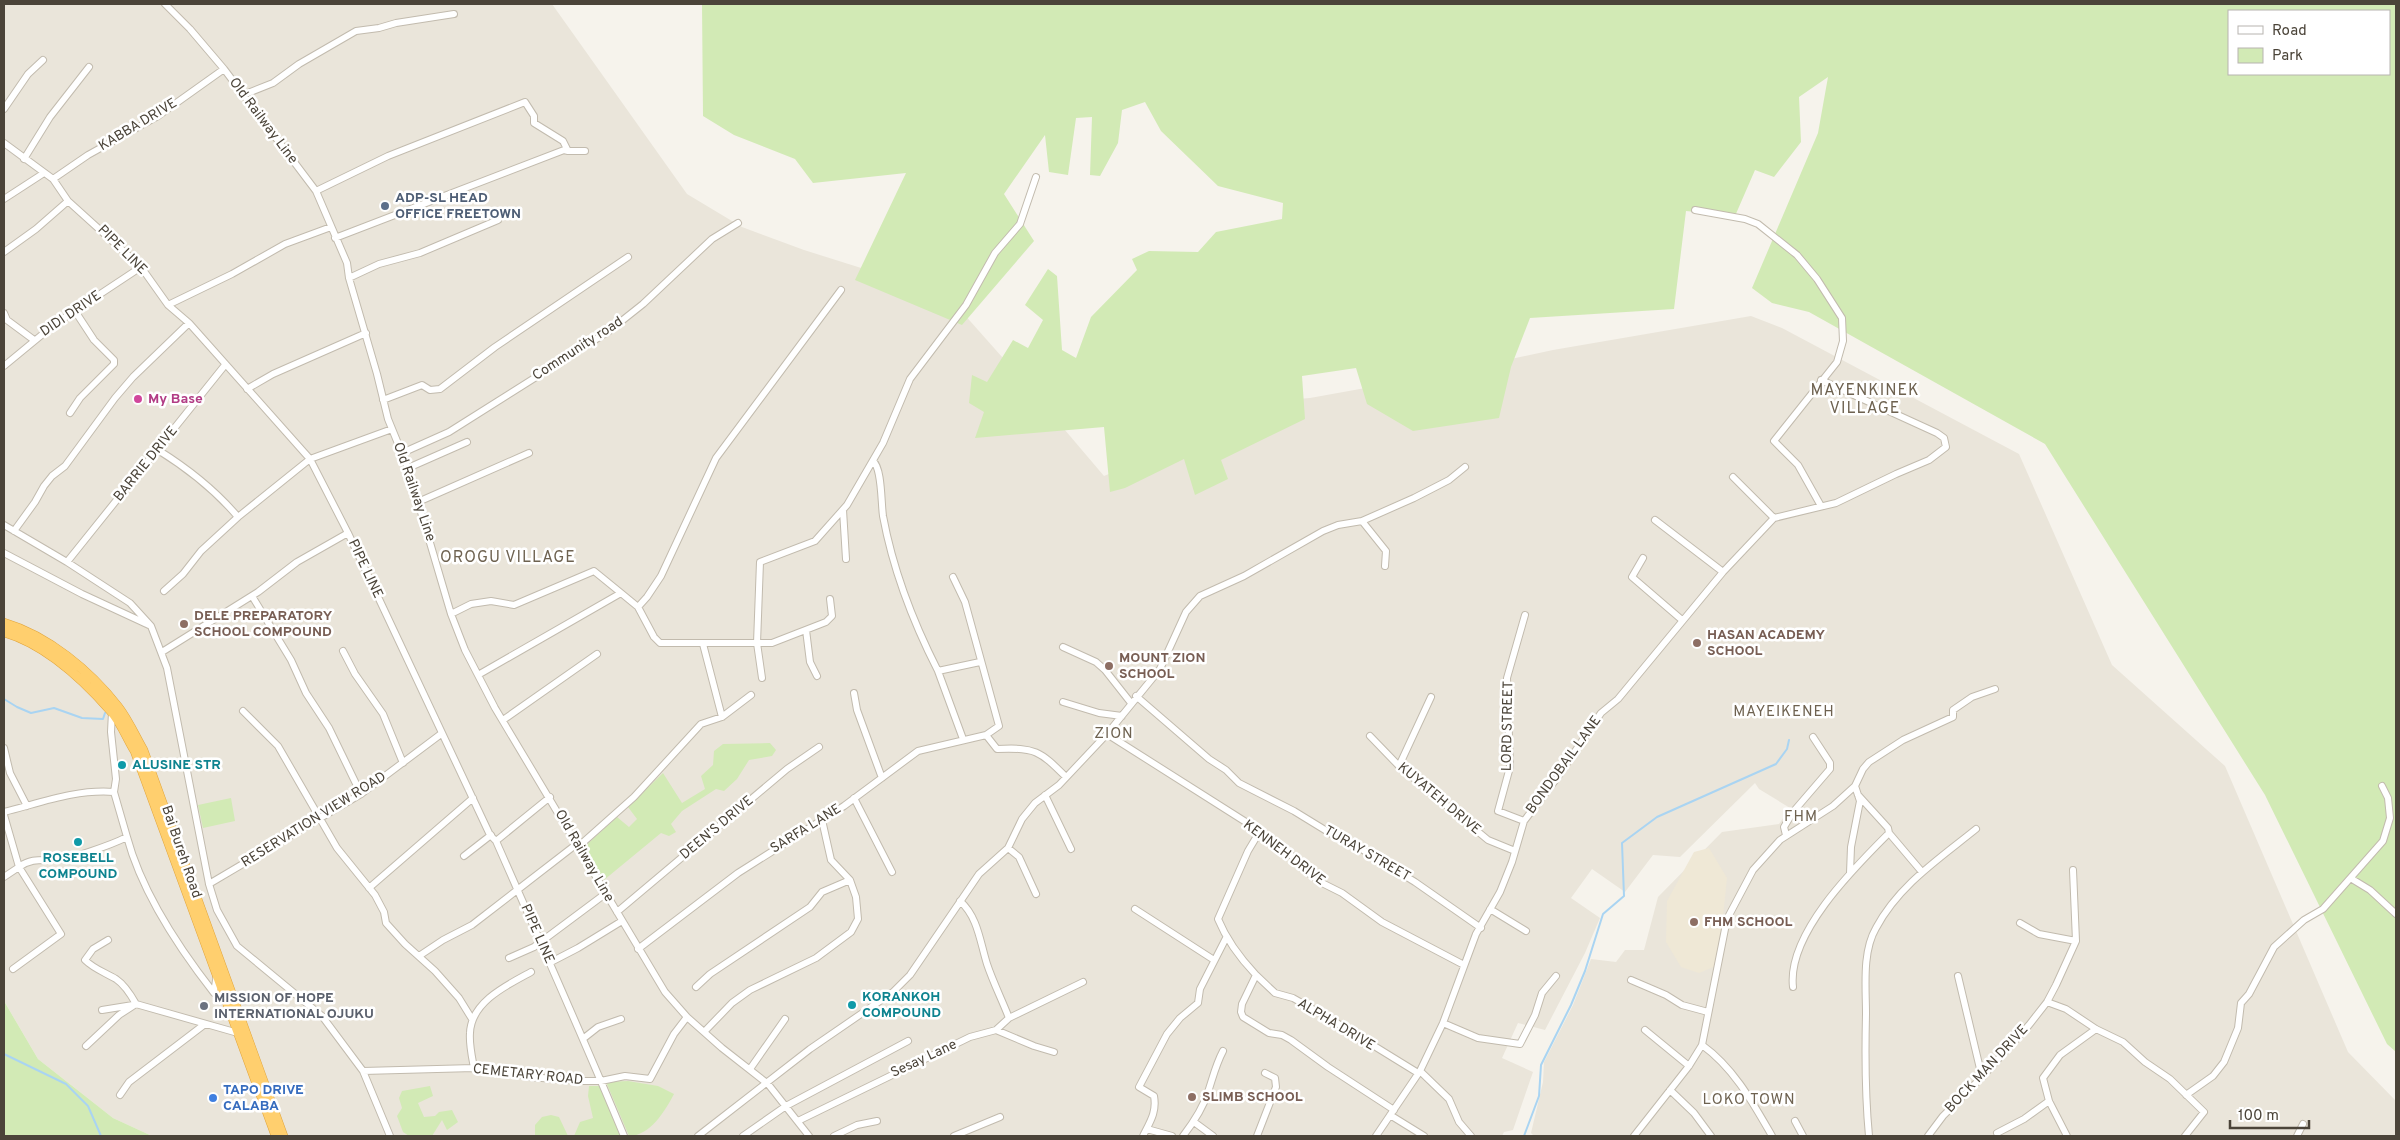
<svg xmlns="http://www.w3.org/2000/svg" width="2400" height="1140" font-family="Overpass,sans-serif">
  <rect width="100%" height="100%" fill="#f6f3ec"/>
  <path fill="#eae5da" d="M 4,4 L 552,4 L 687,194 L 742,227 L 804,250 L 947,295 L 1025,383 L 1104,476 L 1284,400 L 1310,398 L 1432,376 L 1553,350 L 1751,316 L 1782,328 L 2019,454 L 2112,665 L 2225,766 L 2348,1052 L 2396,1101 L 2396,1136 L 1534,1136 L 1531,1133 L 1543,1082 L 1544,1062 L 1573,1005 L 1591,959 L 1616,962 L 1625,950 L 1644,950 L 1658,897 L 1722,832 L 1779,824 L 1790,808 L 1759,789 L 1755,783 L 1680,857 L 1653,855 L 1625,892 L 1592,869 L 1571,898 L 1600,918 L 1585,953 L 1545,1030 L 1518,1023 L 1502,1058 L 1533,1072 L 1513,1130 L 1504,1132 L 1502,1136 L 152,1136 L 113,1118 L 38,1059 L 4,1001 Z"/>
  <path fill="#efe8d6" d="M 1709,848 L 1727,878 L 1718,965 L 1699,973 L 1681,967 L 1666,942 L 1667,901 L 1694,852 Z"/>
  <path fill="#d2eab5" fill-rule="evenodd" d="M 702,4 L 2396,4 L 2396,1052 L 2387,1044 L 2265,795 L 2045,444 L 1809,312 L 1772,303 L 1752,288 L 1818,133 L 1828,77 L 1799,97 L 1801,142 L 1774,177 L 1755,170 L 1735,216 L 1686,211 L 1674,309 L 1530,318 L 1511,367 L 1499,418 L 1413,431 L 1367,404 L 1356,368 L 1302,376 L 1305,419 L 1221,460 L 1228,479 L 1195,495 L 1184,459 L 1125,488 L 1110,492 L 1104,427 L 975,438 L 984,412 L 969,403 L 972,375 L 987,382 L 1013,340 L 1028,348 L 1043,320 L 1025,305 L 1048,269 L 1057,276 L 1062,350 L 1076,358 L 1091,317 L 1137,270 L 1132,259 L 1149,251 L 1198,252 L 1216,232 L 1282,219 L 1283,203 L 1218,186 L 1161,131 L 1145,102 L 1122,110 L 1118,143 L 1100,176 L 1090,175 L 1092,117 L 1076,118 L 1068,175 L 1049,172 L 1045,135 L 1004,194 L 1034,241 L 962,325 L 855,280 L 906,173 L 813,183 L 795,159 L 734,135 L 703,116 ZM 2229,11 L 2389,11 L 2389,74 L 2229,74 Z
    M 770,743 L 776,750 L 772,756 L 749,760 L 737,779 L 724,791 L 716,789 L 682,811 L 671,824 L 676,832 L 669,836 L 661,833 L 604,880 L 584,847 L 617,817 L 629,827 L 637,819 L 628,807 L 663,773 L 682,803 L 705,789 L 701,776 L 713,765 L 714,751 L 723,744 Z
    M 231,798 L 235,821 L 203,828 L 198,805 Z
    M 4,1001 L 38,1059 L 113,1118 L 152,1136 L 4,1136 Z
    M 628,1081 L 658,1086 L 674,1094 C 665,1111 650,1136 629,1136 L 606,1082 Z
    M 430,1086 L 433,1096 L 418,1103 L 424,1117 L 435,1116 L 439,1112 L 452,1110 L 458,1122 L 447,1130 L 442,1120 L 432,1136 L 409,1136 L 403,1132 L 397,1116 L 402,1108 L 399,1098 L 402,1091 Z
    M 589,1086 L 600,1086 L 621,1136 L 574,1136 L 580,1122 L 593,1118 L 588,1096 Z
    M 551,1115 L 559,1117 L 568,1136 L 535,1136 L 535,1125 L 542,1117 Z"/>
  <g fill="none" stroke-linecap="round" stroke-linejoin="round">
    <path stroke="#a9d4f2" stroke-width="2" d="M 4,699 L 17,707 L 31,713 L 54,708 L 82,718 L 103,719 L 105,713
      M 4,1054 L 66,1084 L 88,1106 L 101,1136
      M 1524,1136 L 1539,1096 L 1541,1065 L 1571,1005 L 1585,971 L 1603,914 L 1624,896 L 1622,843 L 1657,817 L 1776,764 L 1787,749 L 1789,740"/>
    <g stroke="#c2bbae" stroke-width="8">
      <path id="minor" d="M 165,4 L 190,29 L 224,69 L 316,191 L 347,263 L 349,278 L 377,374 L 388,419 L 408,468 L 451,614 L 465,650 L 495,708 L 665,992 L 687,1017 L 722,1048 L 768,1084 L 809,1136
        M 243,95 L 273,83 L 299,64 L 356,31 L 379,28 L 396,23 L 454,14
        M 4,109 L 28,74 L 43,60
        M 4,143 L 53,179 L 68,201 L 141,267 L 168,305 L 189,323 L 310,459 L 348,533 L 490,835 L 496,841 C 539,939 583,1037 624,1136
        M 24,159 L 50,117 L 89,67
        M 53,179 L 88,155 L 158,116 L 224,69
        M 316,191 L 388,156 L 525,102 L 534,116 L 534,123 L 563,141 L 568,151 L 585,151
        M 4,199 L 44,173
        M 1695,210 L 1745,219 L 1758,224 L 1797,255 L 1817,279 L 1842,318 L 1843,341 L 1837,362 L 1774,441 L 1798,465 L 1821,506
        M 335,238 L 564,150 L 568,151
        M 4,252 L 36,229 L 68,201
        M 349,278 L 379,264 L 420,253 L 498,220
        M 168,305 L 232,274 L 285,244 L 331,227
        M 4,313 L 7,320 L 34,340
        M 4,366 L 55,324 L 141,267
        M 247,389 L 273,374 L 366,333
        M 383,400 L 422,385 L 430,390 L 440,389 L 495,347 L 628,257
        M 70,413 L 80,398 L 114,364 L 114,360 L 94,340 L 75,311
        M 158,450 C 187,468 216,491 238,517
        M 402,453 L 449,432 L 609,331 L 643,304 L 712,239 L 738,223
        M 873,461 C 882,468 881,502 883,516 C 893,570 913,622 938,671 L 980,662
        M 408,468 L 467,442
        M 1733,477 L 1774,518
        M 418,502 L 529,453
        M 843,510 L 846,559
        M 1655,520 L 1723,572
        M 1362,521 L 1386,551 L 1385,566
        M 4,525 L 67,562 L 130,603 L 151,626 L 167,668 L 209,884 L 217,910 L 237,946 L 322,1016 L 363,1071 L 390,1136
        M 14,531 L 35,502 L 44,486 L 52,476 L 65,466 L 115,398 L 133,377 L 189,323
        M 4,553 L 82,594 L 149,625
        M 1643,558 L 1632,577 L 1682,620
        M 67,562 L 225,365
        M 164,591 L 183,574 L 201,551 L 238,517 L 310,459 L 392,429
        M 252,596 L 291,660 L 306,693 L 329,728 L 361,794
        M 638,607 L 647,597 L 661,576 L 716,458 L 841,290
        M 451,614 L 471,604 L 491,601 L 514,605 L 594,571 L 621,593
        M 806,630 L 810,662 L 817,676
        M 703,644 L 722,717
        M 1063,647 L 1096,662 L 1105,670 L 1131,703
        M 343,651 L 355,674 L 383,714 L 403,763
        M 162,652 L 258,592 L 297,562 L 348,533
        M 938,671 L 963,739
        M 478,675 L 621,593 L 638,607 L 654,637 L 660,643 L 772,643 L 826,622 L 832,616 L 830,599
        M 762,678 L 757,643 L 760,562 L 815,541 L 847,505 L 883,443 L 910,379 L 966,305 L 995,253 L 1020,224 L 1036,177
        M 854,693 L 857,710 L 882,778
        M 1136,696 L 1209,759 L 1226,770 L 1239,783 L 1294,811 L 1338,838 L 1355,845 L 1415,882 L 1481,928
        M 1063,702 L 1099,713 L 1122,716
        M 243,711 L 278,746 L 337,848 L 375,895 L 384,912 L 386,923 L 405,944 L 435,971 L 459,998 L 472,1019
        M 503,720 L 597,654
        M 1107,734 L 1260,831 L 1292,856 L 1304,870 L 1324,884 L 1342,893 L 1382,922 L 1464,965
        M 986,735 L 997,749 C 1035,747 1040,751 1066,777
        M 1370,736 L 1399,766 L 1488,840 L 1515,851
        M 4,748 L 10,773 L 27,806
        M 1399,766 L 1431,697
        M 1045,795 L 1071,849
        M 1858,795 L 1888,828 L 1889,833 L 1922,872
        M 854,798 L 892,872
        M 4,812 C 40,803 76,789 114,792
        M 4,815 L 19,867 C 30,859 39,860 52,860 C 69,860 111,845 127,837 L 114,792 L 116,779 L 111,732 L 112,712
        M 1524,821 L 1498,811 L 1510,767 L 1507,678 L 1525,615
        M 1260,831 L 1248,851 L 1218,919 C 1227,941 1239,957 1256,975 L 1242,1004 L 1241,1012 L 1243,1017 L 1269,1033 L 1282,1035 L 1291,1040 L 1328,1067 L 1394,1110
        M 1786,835 L 1784,827 L 1793,812 L 1830,769 L 1830,763 L 1813,737
        M 127,837 C 142,893 178,947 214,993 L 217,974
        M 496,841 L 550,797
        M 579,846 L 634,797 L 701,724 L 722,717 L 751,695
        M 1008,848 L 1019,857 L 1036,894
        M 464,856 L 491,835
        M 1850,873 L 1851,847 L 1860,801 L 1855,786
        M 4,877 L 19,867 L 61,934 L 13,969
        M 2352,879 L 2370,890 L 2396,914
        M 209,884 L 361,794 L 441,734
        M 369,888 L 473,798
        M 960,901 C 978,917 980,942 987,964 C 993,982 1002,1000 1009,1018 L 996,1030
        M 1135,909 L 1214,960
        M 1490,909 L 1526,931
        M 617,912 L 787,769 L 819,747
        M 2020,923 L 2039,934 L 2076,941
        M 108,940 L 93,949 L 85,960 C 94,969 104,972 116,979 C 125,985 131,995 136,1004 L 238,1033
        M 638,949 L 738,873 L 844,806 L 918,751 L 986,735 L 999,726 L 965,602 L 953,577
        M 419,956 L 443,940 L 472,925 L 578,843
        M 509,958 L 534,947 L 605,894
        M 551,962 L 578,948 L 622,921
        M 1256,975 L 1275,993 L 1293,998 L 1332,1020 L 1418,1073
        M 1958,976 L 1982,1077
        M 1631,980 L 1666,995 L 1682,1005 L 1708,1012
        M 696,987 L 710,974 L 810,907 L 822,892 L 850,880
        M 1793,987 C 1787,934 1854,868 1889,833
        M 2047,1002 L 2066,1009 L 2096,1029 L 2123,1042 L 2145,1062 L 2170,1079 L 2204,1112 L 2185,1136
        M 102,1010 L 133,1005
        M 1009,1018 L 1083,982
        M 1443,1023 L 1478,1038 L 1520,1044 L 1535,1015 L 1542,993 L 1556,976
        M 1645,1030 L 1689,1066
        M 704,1032 L 732,1003 L 750,990 L 816,958 L 851,932 L 858,919 L 856,897 L 850,880 L 831,860 L 822,820
        M 584,1038 L 598,1027 L 621,1019
        M 1702,1045 C 1734,1068 1753,1103 1772,1136
        M 86,1046 L 119,1015 L 136,1004
        M 474,1068 C 472,1057 469,1044 470,1033 C 471,1002 507,985 531,972
        M 750,1069 L 785,1019
        M 363,1071 L 474,1068 L 508,1072 L 529,1077 L 580,1081 L 601,1081 L 625,1076 L 650,1079 L 674,1034 L 687,1017
        M 1420,1071 L 1449,1099 L 1459,1122 L 1471,1136
        M 1670,1090 L 1694,1113 L 1711,1136
        M 120,1095 L 129,1082 L 205,1024
        M 2186,1095 L 2213,1076 L 2224,1062 L 2238,1028 L 2241,1003 L 2249,994 L 2274,947 L 2304,920 L 2323,909 L 2383,841 L 2390,818 L 2388,798 L 2382,786
        M 1390,1115 L 1424,1136
        M 798,1121 L 970,1037 L 996,1030 L 1034,1046 L 1054,1052
        M 1795,1121 L 1803,1136
        M 1194,1122 L 1213,1136
        M 1147,1129 L 1172,1136
        M 1997,1133 L 2024,1119 L 2049,1101
        M 698,1136 L 810,1049 L 893,992 L 910,975 L 979,874 L 1008,848 L 1022,819 L 1035,803 L 1059,785 L 1107,734 L 1160,669 L 1186,612 L 1200,596 L 1244,576 L 1323,531 L 1338,525 L 1362,521 L 1414,498 L 1449,480 L 1465,467
        M 743,1136 L 786,1106 L 908,1041
        M 834,1136 L 857,1125 L 877,1121
        M 954,1136 L 1000,1117
        M 1143,1136 C 1150,1122 1157,1112 1154,1096 L 1139,1087 L 1167,1034 L 1180,1018 L 1198,1003 L 1200,989 L 1226,938
        M 1183,1136 C 1193,1123 1203,1108 1208,1092 C 1213,1077 1216,1064 1223,1051
        M 1257,1136 L 1276,1087 L 1275,1078 L 1265,1073
        M 1376,1136 L 1420,1071 L 1443,1023 L 1476,934 L 1500,892 L 1512,862 L 1524,821 L 1557,778 L 1601,713 L 1618,699 L 1723,572 L 1774,518 L 1836,503 L 1896,474 L 1929,460 L 1946,447 L 1944,438 L 1937,433 L 1821,380
        M 1634,1136 L 1689,1066 L 1702,1045 L 1727,919 L 1753,870 L 1780,840 L 1833,806 L 1855,786 L 1863,769 L 1869,762 L 1903,740 L 1953,717 L 1953,710 L 1972,697 L 1995,689
        M 1869,1136 C 1865,1095 1865,1055 1866,1014 C 1866,987 1862,952 1876,928 C 1899,885 1939,859 1976,829
        M 1928,1136 L 1943,1116 L 1982,1077 L 2029,1025 L 2047,1002 L 2056,985 L 2076,941 L 2073,870
        M 2067,1136 L 2049,1101 L 2043,1078 L 2060,1055 L 2096,1029
        M 2297,1136 L 2303,1124"/>
    </g>
    <g stroke="#e0a43c" stroke-width="10">
      <path id="highway" d="M 4,623 C 48,636 90,671 118,707 C 128,720 135,736 143,750 L 283,1136
        M 4,632 C 45,644 83,679 111,711 C 121,722 127,738 135,751 L 276,1136"/>
    </g>
    <use href="#minor" stroke="#fff" stroke-width="6"/>
    <use href="#highway" stroke="#ffcf6e" stroke-width="9"/>
  </g>
  <circle fill="#5c6f8a" stroke="#fff" stroke-width="2" cx="385" cy="206" r="5"/>
  <circle fill="#d1479c" stroke="#fff" stroke-width="2" cx="138" cy="399" r="5"/>
  <g fill="#8d6e63" stroke="#fff" stroke-width="2">
    <circle cx="184" cy="624" r="5"/>
    <circle cx="1697" cy="643" r="5"/>
    <circle cx="1109" cy="666" r="5"/>
    <circle cx="1694" cy="922" r="5"/>
    <circle cx="1192" cy="1097" r="5"/>
  </g>
  <g fill="#0f9aa8" stroke="#fff" stroke-width="2">
    <circle cx="122" cy="765" r="5"/>
    <circle cx="78" cy="842" r="5"/>
    <circle cx="852" cy="1005" r="5"/>
  </g>
  <circle fill="#6b7280" stroke="#fff" stroke-width="2" cx="204" cy="1006" r="5"/>
  <circle fill="#3f7fe0" stroke="#fff" stroke-width="2" cx="213" cy="1098" r="5"/>
  <g text-anchor="middle" dominant-baseline="central" stroke-width="5" stroke-linejoin="round" paint-order="stroke">
    <g font-size="14" fill="#4b4439" stroke="#fff">
      <text transform="translate(263 121) rotate(53)">Old Railway Line</text>
      <text transform="translate(138 125) rotate(-31)">KABBA DRIVE</text>
      <text transform="translate(122 250) rotate(45)">PIPE LINE</text>
      <text transform="translate(71 314) rotate(-34)">DIDI DRIVE</text>
      <text transform="translate(578 349) rotate(-33)">Community road</text>
      <text transform="translate(146 464) rotate(-51)">BARRIE DRIVE</text>
      <text transform="translate(414 492) rotate(71)">Old Railway Line</text>
      <text transform="translate(365 569) rotate(65)">PIPE LINE</text>
      <text transform="translate(1508 726) rotate(-89)">LORD STREET</text>
      <text transform="translate(1564 765) rotate(-54)">BONDOBAIL LANE</text>
      <text transform="translate(1439 799) rotate(40)">KUYATEH DRIVE</text>
      <text transform="translate(314 820) rotate(-32)">RESERVATION VIEW ROAD</text>
      <text transform="translate(717 828) rotate(-40)">DEEN'S DRIVE</text>
      <text transform="translate(806 829) rotate(-32)">SARFA LANE</text>
      <text transform="translate(181 852) rotate(71)">Bai Bureh Road</text>
      <text transform="translate(1284 853) rotate(37)">KENNEH DRIVE</text>
      <text transform="translate(1367 854) rotate(30)">TURAY STREET</text>
      <text transform="translate(584 856) rotate(60)">Old Railway Line</text>
      <text transform="translate(537 934) rotate(66)">PIPE LINE</text>
      <text transform="translate(1336 1025) rotate(31)">ALPHA DRIVE</text>
      <text transform="translate(924 1059) rotate(-25)">Sesay Lane</text>
      <text transform="translate(1987 1069) rotate(-47)">BOCK MAN DRIVE</text>
      <text transform="translate(528 1075) rotate(6)">CEMETARY ROAD</text>
    </g>
    <g font-size="14" font-weight="bold" fill="#4e5e75" stroke="#fff" text-anchor="start">
      <text x="395" y="198">ADP-SL HEAD<tspan x="395" dy="16">OFFICE FREETOWN</tspan></text>
    </g>
    <g font-size="14" font-weight="bold" fill="#b23c85" stroke="#fff" text-anchor="start">
      <text x="148" y="399">My Base</text>
    </g>
    <g font-size="14" font-weight="bold" fill="#785e54" stroke="#fff" text-anchor="start">
      <text x="194" y="616">DELE PREPARATORY<tspan x="194" dy="16">SCHOOL COMPOUND</tspan></text>
      <text x="1707" y="635">HASAN ACADEMY<tspan x="1707" dy="16">SCHOOL</tspan></text>
      <text x="1119" y="658">MOUNT ZION<tspan x="1119" dy="16">SCHOOL</tspan></text>
      <text x="1704" y="922">FHM SCHOOL</text>
      <text x="1202" y="1097">SLIMB SCHOOL</text>
    </g>
    <g font-size="14" font-weight="bold" fill="#0d838f" stroke="#fff" text-anchor="start">
      <text x="132" y="765">ALUSINE STR</text>
      <text x="78" y="858" text-anchor="middle">ROSEBELL<tspan x="78" dy="16">COMPOUND</tspan></text>
      <text x="862" y="997">KORANKOH<tspan x="862" dy="16">COMPOUND</tspan></text>
    </g>
    <g font-size="14" font-weight="bold" fill="#5b616d" stroke="#fff" text-anchor="start">
      <text x="214" y="998">MISSION OF HOPE<tspan x="214" dy="16">INTERNATIONAL OJUKU</tspan></text>
    </g>
    <g font-size="14" font-weight="bold" fill="#366cbe" stroke="#fff" text-anchor="start">
      <text x="223" y="1090">TAPO DRIVE<tspan x="223" dy="16">CALABA</tspan></text>
    </g>
    <g font-size="15" letter-spacing="1" fill="#6e6250" stroke="#fff">
      <text x="1784" y="712">MAYEIKENEH</text>
      <text x="1114" y="734">ZION</text>
      <text x="1801" y="817">FHM</text>
      <text x="1749" y="1100">LOKO TOWN</text>
    </g>
    <g font-size="16" letter-spacing="1" fill="#6e6250" stroke="#fff">
      <text x="1865" y="391">MAYENKINEK<tspan x="1865" dy="18">VILLAGE</tspan></text>
      <text x="508" y="558">OROGU VILLAGE</text>
    </g>
  </g>
  <rect width="2400" height="1140" fill="none" stroke="#4b4439" stroke-width="10"/>
  <rect x="2228" y="10" width="162" height="65" fill="#ffffff" stroke="#b7b4b0"/>
  <rect x="2238" y="26" width="25" height="8" fill="#ffffff" stroke="#b7b4b0"/>
  <text x="2272" y="35" font-size="15" fill="#4b4439">Road</text>
  <rect x="2238" y="48" width="25" height="15" fill="#d2eab5" stroke="#b7b4b0"/>
  <text x="2272" y="60" font-size="15" fill="#4b4439">Park</text>
  <path d="M2230 1120v8h79v-8" fill="none" stroke="#4b4439" stroke-width="2.5"/>
  <text x="2238" y="1120" font-size="15" fill="#4b4439" stroke="#ffffff" stroke-width="4" paint-order="stroke">100 m</text>
</svg>
